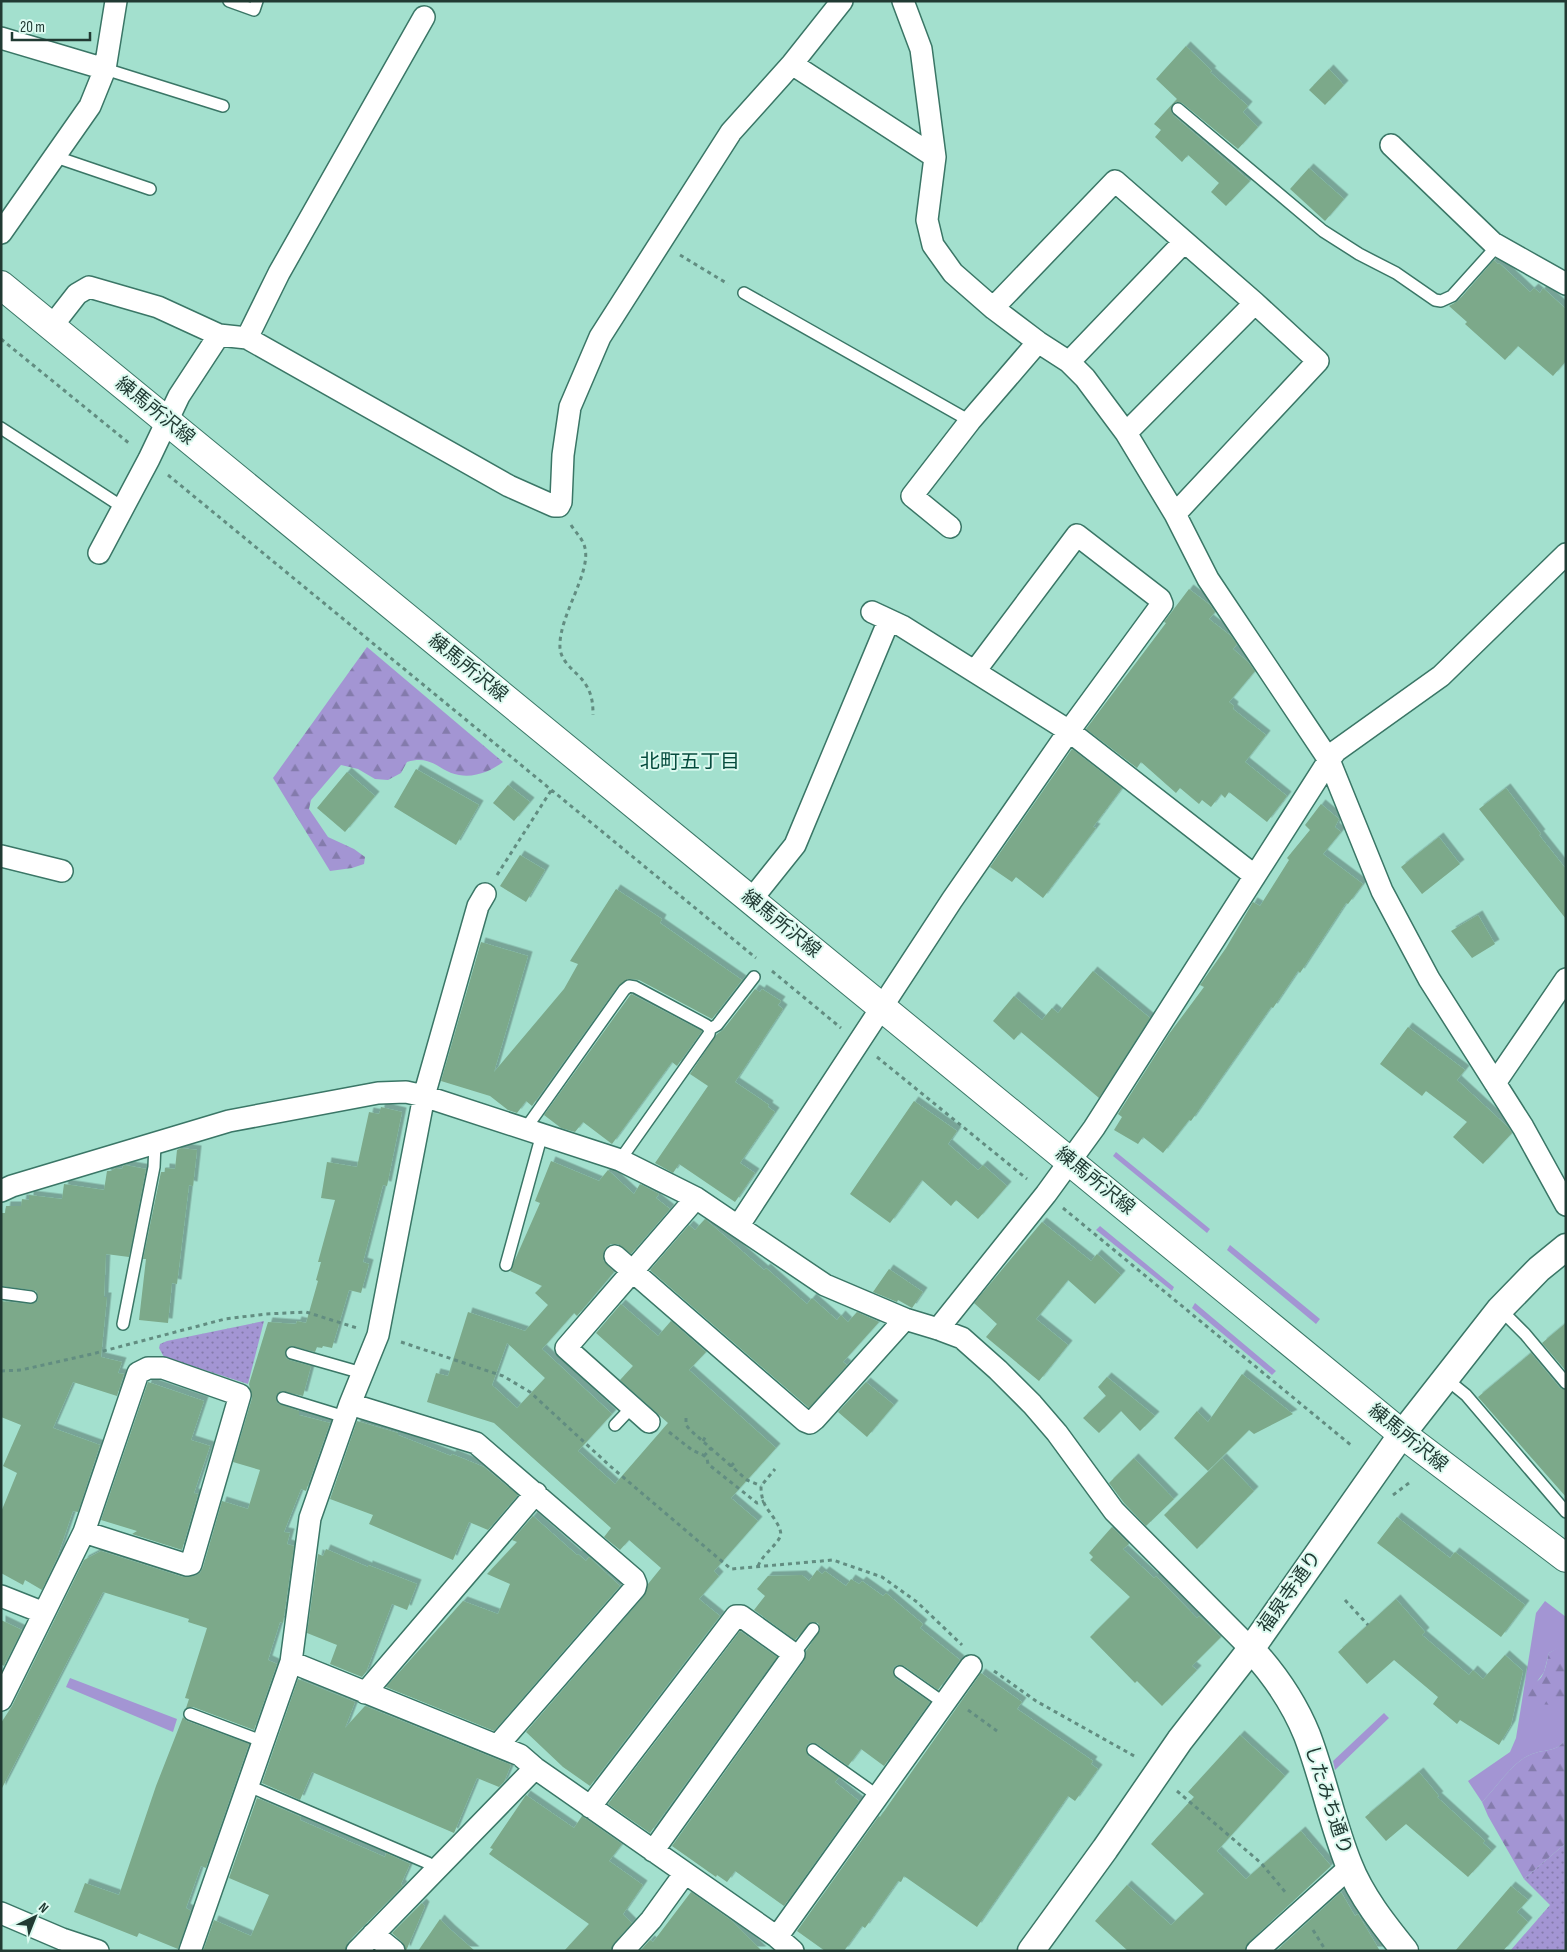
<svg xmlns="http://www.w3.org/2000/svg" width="1567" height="1952" font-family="'Sofia Sans Condensed','Noto Sans JP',sans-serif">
  <defs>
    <pattern id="forest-firs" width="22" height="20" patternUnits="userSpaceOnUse" patternTransform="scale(1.25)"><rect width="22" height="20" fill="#a395d3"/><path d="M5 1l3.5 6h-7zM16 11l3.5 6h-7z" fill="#847bac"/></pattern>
    <pattern id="park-dots" width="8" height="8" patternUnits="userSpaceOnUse" patternTransform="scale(1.25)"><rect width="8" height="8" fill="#a395d3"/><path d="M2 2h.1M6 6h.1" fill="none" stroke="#847bac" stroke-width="1.8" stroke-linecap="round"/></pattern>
    <filter id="shadow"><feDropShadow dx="4.5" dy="-4.5" stdDeviation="0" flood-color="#0004"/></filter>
  </defs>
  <rect width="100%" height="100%" fill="#a3e0ce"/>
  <path fill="#a395d3" d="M 1116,1152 L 1210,1229 L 1207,1233 L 1113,1156 Z
    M 1100,1226 L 1174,1287 L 1172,1291 L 1096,1230 Z
    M 1230,1245 L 1320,1319 L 1316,1324 L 1227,1250 Z
    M 1195,1303 L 1276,1371 L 1272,1375 L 1192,1308 Z
    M 1545,1601 L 1566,1617 L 1566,1650 L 1559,1648 L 1549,1653 L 1544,1672 L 1536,1683 L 1559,1704 L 1566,1704 L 1566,1738 C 1559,1752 1545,1749 1532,1754 C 1514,1760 1496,1788 1482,1802 L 1468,1781 L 1510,1752 L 1516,1738 L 1536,1613 Z
    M 70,1678 L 177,1719 L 173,1732 L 66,1687 Z
    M 1384,1713 L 1389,1718 L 1335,1770 L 1333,1761 Z"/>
  <path fill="url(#forest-firs)" d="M 367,647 L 503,762 C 491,771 475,778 459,775 C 439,772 433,754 407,762 L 401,773 L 388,780 L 375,779 L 358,769 L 341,765 L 311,800 L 309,809 L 328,837 L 354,849 L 365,857 L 364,864 L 352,868 L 330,871 L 273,778 Z
    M 1559,1647 L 1566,1650 L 1566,1704 C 1551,1704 1537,1708 1526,1696 C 1525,1683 1537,1685 1542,1676 C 1546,1669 1547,1660 1549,1653 Z
    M 1566,1738 L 1566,1843 L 1524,1879 L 1488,1816 L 1482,1802 C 1496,1788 1514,1760 1532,1754 C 1545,1749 1559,1752 1566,1738 Z"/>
  <path fill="url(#park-dots)" d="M 264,1321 L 248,1384 L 164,1357 L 159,1348 L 160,1344 L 167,1341 Z
    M 1566,1843 L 1566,1951 L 1510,1951 L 1550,1905 L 1524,1879 Z"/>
  <path fill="#7ca98a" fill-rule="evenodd" filter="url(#shadow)" d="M 1186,46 L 1212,71 L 1210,72 L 1248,106 L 1243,112 L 1258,127 L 1238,149 L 1182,103 L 1176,102 L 1171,107 L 1173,115 L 1250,181 L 1226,206 L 1211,192 L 1219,183 L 1188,155 L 1182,162 L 1155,137 L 1161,130 L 1154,124 L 1177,99 L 1156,79 Z
    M 1329,69 L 1344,85 L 1325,105 L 1309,90 Z
    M 1309,168 L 1344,199 L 1325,221 L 1290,189 Z
    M 1494,260 L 1498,264 L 1499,263 L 1530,292 L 1534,288 L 1540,293 L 1543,288 L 1566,309 L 1566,361 L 1553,376 L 1518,346 L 1505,360 L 1465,324 L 1467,322 L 1449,306 L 1458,301 Z
    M 1189,589 L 1210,605 L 1215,612 L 1209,619 L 1231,636 L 1237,644 L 1233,649 L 1248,662 L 1255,671 L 1229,702 L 1234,706 L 1233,709 L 1266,735 L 1245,762 L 1287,796 L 1267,822 L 1229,792 L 1225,798 L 1221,794 L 1211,807 L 1202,800 L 1199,804 L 1180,788 L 1176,793 L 1141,762 L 1137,768 L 1086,729 L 1166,623 L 1164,622 Z
    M 1072,749 L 1122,788 L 1093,827 L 1096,828 L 1043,898 L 1016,877 L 1012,882 L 990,867 Z
    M 416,769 L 479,805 L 456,845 L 394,807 Z
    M 347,772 L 375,796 L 345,832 L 317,808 Z
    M 508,785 L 530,802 L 514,821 L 493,803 Z
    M 1506,788 L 1541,834 L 1539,835 L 1566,869 L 1566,919 L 1479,809 Z
    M 1321,804 L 1339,819 L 1335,827 L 1341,832 L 1323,854 L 1363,884 L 1348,904 L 1346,903 L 1300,973 L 1298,971 L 1273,1008 L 1271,1007 L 1191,1121 L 1189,1120 L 1163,1153 L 1143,1137 L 1138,1144 L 1114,1130 L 1122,1117 L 1118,1114 L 1169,1034 L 1204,987 L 1200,985 L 1226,948 L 1253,902 L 1260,906 L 1289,860 L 1287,858 L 1310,830 L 1305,825 Z
    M 1439,837 L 1460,864 L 1422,894 L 1401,867 Z
    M 520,855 L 545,870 L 526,902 L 500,886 Z
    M 616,889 L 662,919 L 660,923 L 742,980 L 712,1019 L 639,980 L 628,979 L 618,986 L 532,1106 L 526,1101 L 517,1113 L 508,1110 L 490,1096 L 441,1081 L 481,942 L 528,956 L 494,1072 L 564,989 L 578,964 L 570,961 Z
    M 1478,915 L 1495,944 L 1472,958 L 1451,931 Z
    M 1093,971 L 1150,1018 L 1099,1098 L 1021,1032 L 1014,1040 L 993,1021 L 1014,996 L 1042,1020 L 1052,1008 L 1058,1013 Z
    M 755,989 L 760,992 L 762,989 L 781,1001 L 778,1005 L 783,1009 L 735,1082 L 769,1105 L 768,1107 L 775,1112 L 740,1163 L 755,1173 L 735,1202 L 679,1164 L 673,1173 L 655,1163 L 708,1086 L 690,1074 L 717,1034 L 723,1030 Z
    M 631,994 L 702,1031 L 677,1066 L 672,1062 L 612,1144 L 583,1122 L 575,1132 L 561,1128 L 544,1115 Z
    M 1408,1027 L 1465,1070 L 1457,1080 L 1509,1128 L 1512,1133 L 1483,1164 L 1453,1137 L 1467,1122 L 1426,1091 L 1422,1096 L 1380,1064 Z
    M 914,1101 L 957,1131 L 948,1144 L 978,1170 L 983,1165 L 1007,1186 L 978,1219 L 956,1200 L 951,1206 L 922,1180 L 890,1223 L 850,1194 Z
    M 381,1107 L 402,1112 L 387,1186 L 383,1185 L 363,1262 L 369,1264 L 361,1293 L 349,1290 L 332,1348 L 323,1346 L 322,1348 L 317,1347 L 315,1352 L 291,1346 L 285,1351 L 286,1358 L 289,1360 L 311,1366 L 303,1396 L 281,1391 L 276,1396 L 277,1403 L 299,1411 L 299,1415 L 330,1423 L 306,1491 L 301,1489 L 284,1532 L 290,1533 L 287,1544 L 294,1546 L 283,1623 L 280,1622 L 268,1660 L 277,1664 L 254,1730 L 193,1707 L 186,1708 L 189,1699 L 185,1698 L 207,1628 L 188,1622 L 189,1619 L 103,1592 L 1,1790 L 1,1723 L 12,1706 L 84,1560 L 101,1551 L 183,1577 L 194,1576 L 200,1573 L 203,1567 L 222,1501 L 248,1509 L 260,1470 L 233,1462 L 252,1398 L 249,1384 L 268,1322 L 296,1324 L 297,1321 L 306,1323 L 318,1281 L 316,1280 L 321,1262 L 318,1262 L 335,1200 L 321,1198 L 327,1162 L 357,1167 L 369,1112 L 379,1114 Z
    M 181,1148 L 197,1150 L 193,1186 L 189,1185 L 177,1284 L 172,1283 L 168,1323 L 139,1320 L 146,1259 L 143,1259 L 161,1172 L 165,1172 L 165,1168 L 175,1169 L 177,1150 Z
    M 551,1161 L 599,1181 L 608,1170 L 634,1194 L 640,1184 L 659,1194 L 656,1198 L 670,1209 L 631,1254 L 618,1244 L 611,1244 L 606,1247 L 603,1253 L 603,1260 L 614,1272 L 577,1316 L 574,1313 L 542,1349 L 612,1414 L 578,1451 L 615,1484 L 668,1423 L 620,1380 L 633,1366 L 596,1333 L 621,1304 L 658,1336 L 671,1321 L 706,1352 L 689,1370 L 776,1448 L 731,1498 L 758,1521 L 714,1571 L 719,1576 L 699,1599 L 720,1616 L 590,1786 L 563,1767 L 526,1732 L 644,1596 L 648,1584 L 661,1568 L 629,1540 L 620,1550 L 604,1537 L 611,1528 L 494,1423 L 427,1402 L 436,1373 L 448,1376 L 468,1312 L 525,1331 L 548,1305 L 535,1293 L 542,1286 L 510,1271 L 540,1203 L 535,1201 ZM 507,1343 L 545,1378 L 517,1408 L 492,1385 Z
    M 125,1165 L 146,1169 L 129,1257 L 106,1254 L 104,1297 L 107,1297 L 101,1357 L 122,1362 L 118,1373 L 124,1374 L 117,1396 L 73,1382 L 53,1428 L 100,1445 L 78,1512 L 73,1511 L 57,1558 L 42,1590 L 25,1580 L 23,1585 L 1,1573 L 1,1512 L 17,1473 L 3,1466 L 21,1425 L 1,1417 L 1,1301 L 30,1304 L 37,1302 L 38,1298 L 36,1291 L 32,1290 L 1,1286 L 1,1213 L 5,1213 L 6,1206 L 21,1206 L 22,1199 L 29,1200 L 29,1195 L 62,1199 L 64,1184 L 104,1190 L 107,1171 L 111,1171 L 116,1168 L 122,1169 L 123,1166 Z
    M 705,1219 L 764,1270 L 766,1268 L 807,1304 L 812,1298 L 837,1320 L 841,1315 L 848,1322 L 857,1312 L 879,1322 L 843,1362 L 847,1365 L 809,1408 L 650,1270 L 689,1225 L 695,1230 Z
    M 1042,1222 L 1091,1261 L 1097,1254 L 1121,1275 L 1095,1304 L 1068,1280 L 1036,1319 L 1068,1345 L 1039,1381 L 986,1337 L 997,1324 L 974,1303 Z
    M 889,1269 L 923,1292 L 912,1308 L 898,1300 L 897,1302 L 873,1292 Z
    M 1566,1323 L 1566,1371 L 1542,1343 Z
    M 1531,1353 L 1560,1388 L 1566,1390 L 1566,1497 L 1478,1397 Z
    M 1242,1374 L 1293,1414 L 1254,1434 L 1249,1430 L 1208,1471 L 1174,1438 L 1197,1411 L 1208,1422 Z
    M 1107,1377 L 1155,1416 L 1140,1431 L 1121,1411 L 1099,1433 L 1083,1418 L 1106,1396 L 1098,1387 Z
    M 148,1382 L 204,1401 L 191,1440 L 210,1446 L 194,1493 L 198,1494 L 182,1550 L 132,1534 L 137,1531 L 101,1520 Z
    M 866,1382 L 894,1405 L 867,1437 L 838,1412 Z
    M 357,1421 L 398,1433 L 398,1435 L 451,1456 L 452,1454 L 484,1467 L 518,1495 L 488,1530 L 469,1522 L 453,1560 L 369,1524 L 373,1515 L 330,1499 Z
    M 1134,1458 L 1174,1499 L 1146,1526 L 1124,1503 L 1109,1483 Z
    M 1222,1458 L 1254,1491 L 1197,1549 L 1164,1515 Z
    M 533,1516 L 577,1555 L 578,1554 L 586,1561 L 589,1557 L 620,1586 L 494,1731 L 386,1687 L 463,1601 L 498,1614 L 510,1584 L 487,1574 L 517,1542 L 512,1540 Z
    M 1397,1517 L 1450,1558 L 1455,1552 L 1525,1605 L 1501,1637 L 1377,1543 Z
    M 1112,1527 L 1129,1544 L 1123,1549 L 1154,1578 L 1156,1576 L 1197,1618 L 1199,1616 L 1221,1637 L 1192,1666 L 1197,1670 L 1162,1706 L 1137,1681 L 1135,1683 L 1090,1637 L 1130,1597 L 1090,1560 L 1093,1557 L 1089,1553 Z
    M 326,1549 L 368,1567 L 368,1565 L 417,1584 L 407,1610 L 392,1604 L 366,1672 L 362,1677 L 330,1664 L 337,1645 L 307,1633 L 318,1554 L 323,1556 Z
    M 817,1570 L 822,1574 L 825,1571 L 846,1586 L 851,1579 L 859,1584 L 862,1581 L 883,1596 L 886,1593 L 923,1624 L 920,1628 L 960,1660 L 938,1690 L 904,1666 L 897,1665 L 894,1667 L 893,1672 L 895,1678 L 930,1702 L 884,1766 L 861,1749 L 848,1766 L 817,1744 L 810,1743 L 807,1745 L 806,1750 L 808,1756 L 839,1777 L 835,1782 L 859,1801 L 784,1906 L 735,1871 L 727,1882 L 717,1875 L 716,1877 L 672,1846 L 804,1661 L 806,1651 L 820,1630 L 818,1623 L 811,1622 L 795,1640 L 754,1610 L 765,1596 L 757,1589 L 768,1576 L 802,1575 L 809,1581 Z
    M 1396,1599 L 1425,1632 L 1422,1635 L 1469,1675 L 1473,1670 L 1483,1679 L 1505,1655 L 1523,1671 L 1511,1725 L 1499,1745 L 1460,1720 L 1457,1724 L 1433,1704 L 1438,1697 L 1394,1660 L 1367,1684 L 1338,1652 Z
    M 1,1620 L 22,1630 L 4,1666 L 1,1664 Z
    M 740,1631 L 777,1657 L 650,1833 L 608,1804 Z
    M 981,1673 L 1022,1702 L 1017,1709 L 1093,1761 L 1091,1764 L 1098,1769 L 1075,1801 L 1068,1796 L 977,1927 L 904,1876 L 901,1882 L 898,1881 L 865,1928 L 862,1926 L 844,1951 L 825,1951 L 797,1931 L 879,1816 L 880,1817 Z
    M 298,1679 L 355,1702 L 345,1728 L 365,1706 L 511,1765 L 504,1782 L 499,1787 L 477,1778 L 454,1833 L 312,1772 L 300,1800 L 262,1783 Z
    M 183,1717 L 187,1721 L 249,1744 L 206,1868 L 201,1866 L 186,1908 L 191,1911 L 178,1949 L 139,1933 L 137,1937 L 74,1912 L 85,1883 L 119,1895 L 156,1786 Z
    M 1240,1735 L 1285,1776 L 1217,1851 L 1246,1879 L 1301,1831 L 1331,1866 L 1249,1942 L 1245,1951 L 1128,1951 L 1095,1921 L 1127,1885 L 1171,1925 L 1204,1894 L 1151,1844 L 1194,1797 L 1188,1792 Z
    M 1419,1772 L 1439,1796 L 1437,1797 L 1485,1841 L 1483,1843 L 1492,1851 L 1468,1877 L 1406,1824 L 1386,1841 L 1365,1817 Z
    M 526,1795 L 574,1828 L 582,1816 L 622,1844 L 609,1861 L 643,1885 L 623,1914 L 632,1923 L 614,1943 L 611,1951 L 564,1951 L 589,1924 L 489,1854 L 493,1849 L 490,1848 Z
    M 257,1798 L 301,1817 L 300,1820 L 385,1857 L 386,1853 L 410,1864 L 401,1884 L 403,1886 L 348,1942 L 345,1951 L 203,1951 L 214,1920 L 251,1936 L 269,1895 L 229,1878 Z
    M 1511,1886 L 1528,1900 L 1517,1912 L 1528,1922 L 1503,1951 L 1455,1951 Z
    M 691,1892 L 732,1921 L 762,1951 L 640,1951 L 650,1940 L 653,1942 Z
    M 1341,1892 L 1355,1916 L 1358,1914 L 1380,1951 L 1276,1951 Z
    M 422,1903 L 425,1906 L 406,1951 L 402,1942 L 392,1933 Z
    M 440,1919 L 451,1930 L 475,1951 L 418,1951 Z"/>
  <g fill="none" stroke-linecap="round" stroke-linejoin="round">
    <g stroke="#3a7666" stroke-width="14">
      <path id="service" d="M 229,1 L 254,10 L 257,1
        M 105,69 L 223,106
        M 1178,109 L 1323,231 L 1359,254 L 1396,273 L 1435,300 L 1441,301 L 1452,296 L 1497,246
        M 56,157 L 150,189
        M 744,293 L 970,421
        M 1,428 L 124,508
        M 710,1029 L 717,1025 L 754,977
        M 526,1128 L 624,990 L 629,986 L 635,987 L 706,1025 L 710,1029 L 709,1034 L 620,1160
        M 506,1265 L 542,1134
        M 1,1293 L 31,1297
        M 1500,1309 L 1525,1334 L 1566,1383
        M 123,1324 L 154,1167 L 155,1143
        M 292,1353 L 362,1373
        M 1445,1378 L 1466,1395 L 1566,1512
        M 283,1398 L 345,1417
        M 615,1425 L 632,1407
        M 794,1654 L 813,1629
        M 900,1672 L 944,1703
        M 190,1714 L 264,1742
        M 813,1750 L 878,1796
        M 249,1786 L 428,1863 L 434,1869"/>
    </g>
    <g stroke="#3a7666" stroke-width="24">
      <path id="minor" d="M 903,1 L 921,49 L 935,157 L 927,220 L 933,245 L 953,273 L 993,308 L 1038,342 L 1069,362 L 1085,378 L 1126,433 L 1175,514 L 1208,579 L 1329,760 L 1382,891 L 1429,979 L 1523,1127 L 1566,1205
        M 1,38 L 105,69
        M 792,64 L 935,157
        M 1391,145 L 1493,243 L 1566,284
        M 1,233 L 90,106 L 105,69 L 116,1
        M 993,308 L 1115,181 L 1255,303 L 1318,361 L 1175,514
        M 52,326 L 77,294 L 89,287 L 158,307 L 219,335 L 247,338 L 509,486 L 554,506 L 559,506 L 561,502 L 563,455 L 570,407 L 600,337 L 731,132 L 792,64 L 842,1
        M 247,338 L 279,273 L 424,17
        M 1069,362 L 1184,242
        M 1126,433 L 1255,303
        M 950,527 L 912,496 L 970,421 L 1038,342
        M 99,553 L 149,459 L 179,396 L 219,335
        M 872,612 L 902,626 L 1069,731 L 1162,604 L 1160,599 L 1077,535 L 975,671
        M 1,856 L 62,871
        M 751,900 L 795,845 L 889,620
        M 1495,1083 L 1566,979
        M 1,1191 L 12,1186 L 229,1121 L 378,1093 L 406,1092 L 424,1096 L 620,1160 L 696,1198 L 825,1285 L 905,1319 L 938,1329 L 962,1338 L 998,1370 L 1032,1404 L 1057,1433 L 1114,1511 L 1251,1649
        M 739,1225 L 952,900 L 1069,731 L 1255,876
        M 615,1256 L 805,1421 L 810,1423 L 815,1419 L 905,1319
        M 938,1329 L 1046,1194 L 1094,1128 L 1329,760 L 1336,751 L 1441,676 L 1566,554
        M 350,1404 L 476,1443 L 634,1579 L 636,1584 L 635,1588 L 498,1745
        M 649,1422 L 566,1348 L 696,1198
        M 1,1596 L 44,1613 L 1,1700
        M 44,1613 L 84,1532 L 138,1373 L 148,1368 L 163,1368 L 240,1395 L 191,1564 L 187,1565 L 84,1532
        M 291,1662 L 520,1755 L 535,1768 L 777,1937 L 793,1951
        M 365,1693 L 536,1493
        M 590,1807 L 736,1616 L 741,1616 L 794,1654 L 653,1851
        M 1,1913 L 62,1939 L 98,1951
        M 373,1934 L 394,1951
        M 777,1937 L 971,1666
        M 190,1951 L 291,1662 L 310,1518 L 350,1404 L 378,1335 L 424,1096 L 478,906 L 485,894
        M 357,1951 L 535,1768
        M 623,1951 L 651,1920 L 685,1873
        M 1257,1951 L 1350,1867"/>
    </g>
    <g stroke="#3a7666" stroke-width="29">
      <path id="tertiary" d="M 1251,1649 C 1274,1674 1294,1703 1307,1735 C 1323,1777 1332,1823 1349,1865 C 1361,1896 1384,1925 1405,1951
        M 1031,1951 L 1105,1849 L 1180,1740 L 1251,1649 L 1402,1434 L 1500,1309 L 1539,1269 L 1566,1247"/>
    </g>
    <g stroke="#3a7666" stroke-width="30">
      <path id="primary" d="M 1,285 L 1402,1434 L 1566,1558"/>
    </g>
    <path stroke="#628d81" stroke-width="3" stroke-dasharray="4 4" stroke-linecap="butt" d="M 680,255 L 728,284
      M 1,339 L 130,444
      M 168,475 L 756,958
      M 571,525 C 576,533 583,539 585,548 C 591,574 558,617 560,648 C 561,663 577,672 584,682 C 592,693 593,703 593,715
      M 497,875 L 552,789
      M 772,971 L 841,1028
      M 877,1057 L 1027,1179
      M 1063,1208 L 1352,1446
      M 401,1342 L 503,1376 L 530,1392 L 610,1466 L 731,1569 L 833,1560 L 882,1577 L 917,1602 L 962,1645
      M 1,1371 L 21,1370 L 92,1354 L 225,1319 L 266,1314 L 306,1312 L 357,1328
      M 686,1418 L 686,1425 L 690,1430 L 747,1480 L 761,1486
      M 669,1432 L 692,1450 L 703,1455 L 707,1458 L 708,1464 L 757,1503 L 764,1501
      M 703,1441 L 706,1436
      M 704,1456 L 711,1448
      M 731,1466 L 735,1462
      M 1393,1495 L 1409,1483
      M 758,1566 C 763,1554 775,1547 780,1537 C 784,1528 769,1513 765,1505 C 762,1499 761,1493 761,1486 L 775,1469
      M 1345,1600 L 1368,1625
      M 994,1671 L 1036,1701 L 1136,1757
      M 968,1710 L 997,1731
      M 1177,1791 L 1261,1863 L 1286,1893
      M 1313,1930 L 1326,1951"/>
    <use href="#service" stroke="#fff" stroke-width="11"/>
    <use href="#minor" stroke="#fff" stroke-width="21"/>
    <use href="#tertiary" stroke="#fff" stroke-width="26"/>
    <use href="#primary" stroke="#fff" stroke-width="28"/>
  </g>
  <g text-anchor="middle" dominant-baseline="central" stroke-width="4" stroke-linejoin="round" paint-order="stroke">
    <g font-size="19" fill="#213a33" stroke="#dcfaf0">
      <text transform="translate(155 411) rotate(39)">練馬所沢線</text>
      <text transform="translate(468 668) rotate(39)">練馬所沢線</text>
      <text transform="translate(781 924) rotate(39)">練馬所沢線</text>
      <text transform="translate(1095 1181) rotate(39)">練馬所沢線</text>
      <text transform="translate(1408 1438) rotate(39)">練馬所沢線</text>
      <text transform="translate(1290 1592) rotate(-55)">福泉寺通り</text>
      <text transform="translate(1328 1800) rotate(72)">したみち通り</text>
    </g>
    <g font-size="20" fill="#054b3d" stroke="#dcfaf0">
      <text x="690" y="762">北町五丁目</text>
    </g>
  </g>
  <rect width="1567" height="1952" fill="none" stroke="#213a33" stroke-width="5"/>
  <g transform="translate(35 1917) rotate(43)" stroke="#dcfaf0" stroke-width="4" paint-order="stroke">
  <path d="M0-4L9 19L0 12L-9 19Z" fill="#213a33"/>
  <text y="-8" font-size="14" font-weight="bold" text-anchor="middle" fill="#213a33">N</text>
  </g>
  <path d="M12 32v8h78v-8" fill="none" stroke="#213a33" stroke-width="2.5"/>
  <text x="20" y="32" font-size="15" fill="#213a33" stroke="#dcfaf0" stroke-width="4" paint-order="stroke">20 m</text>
</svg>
